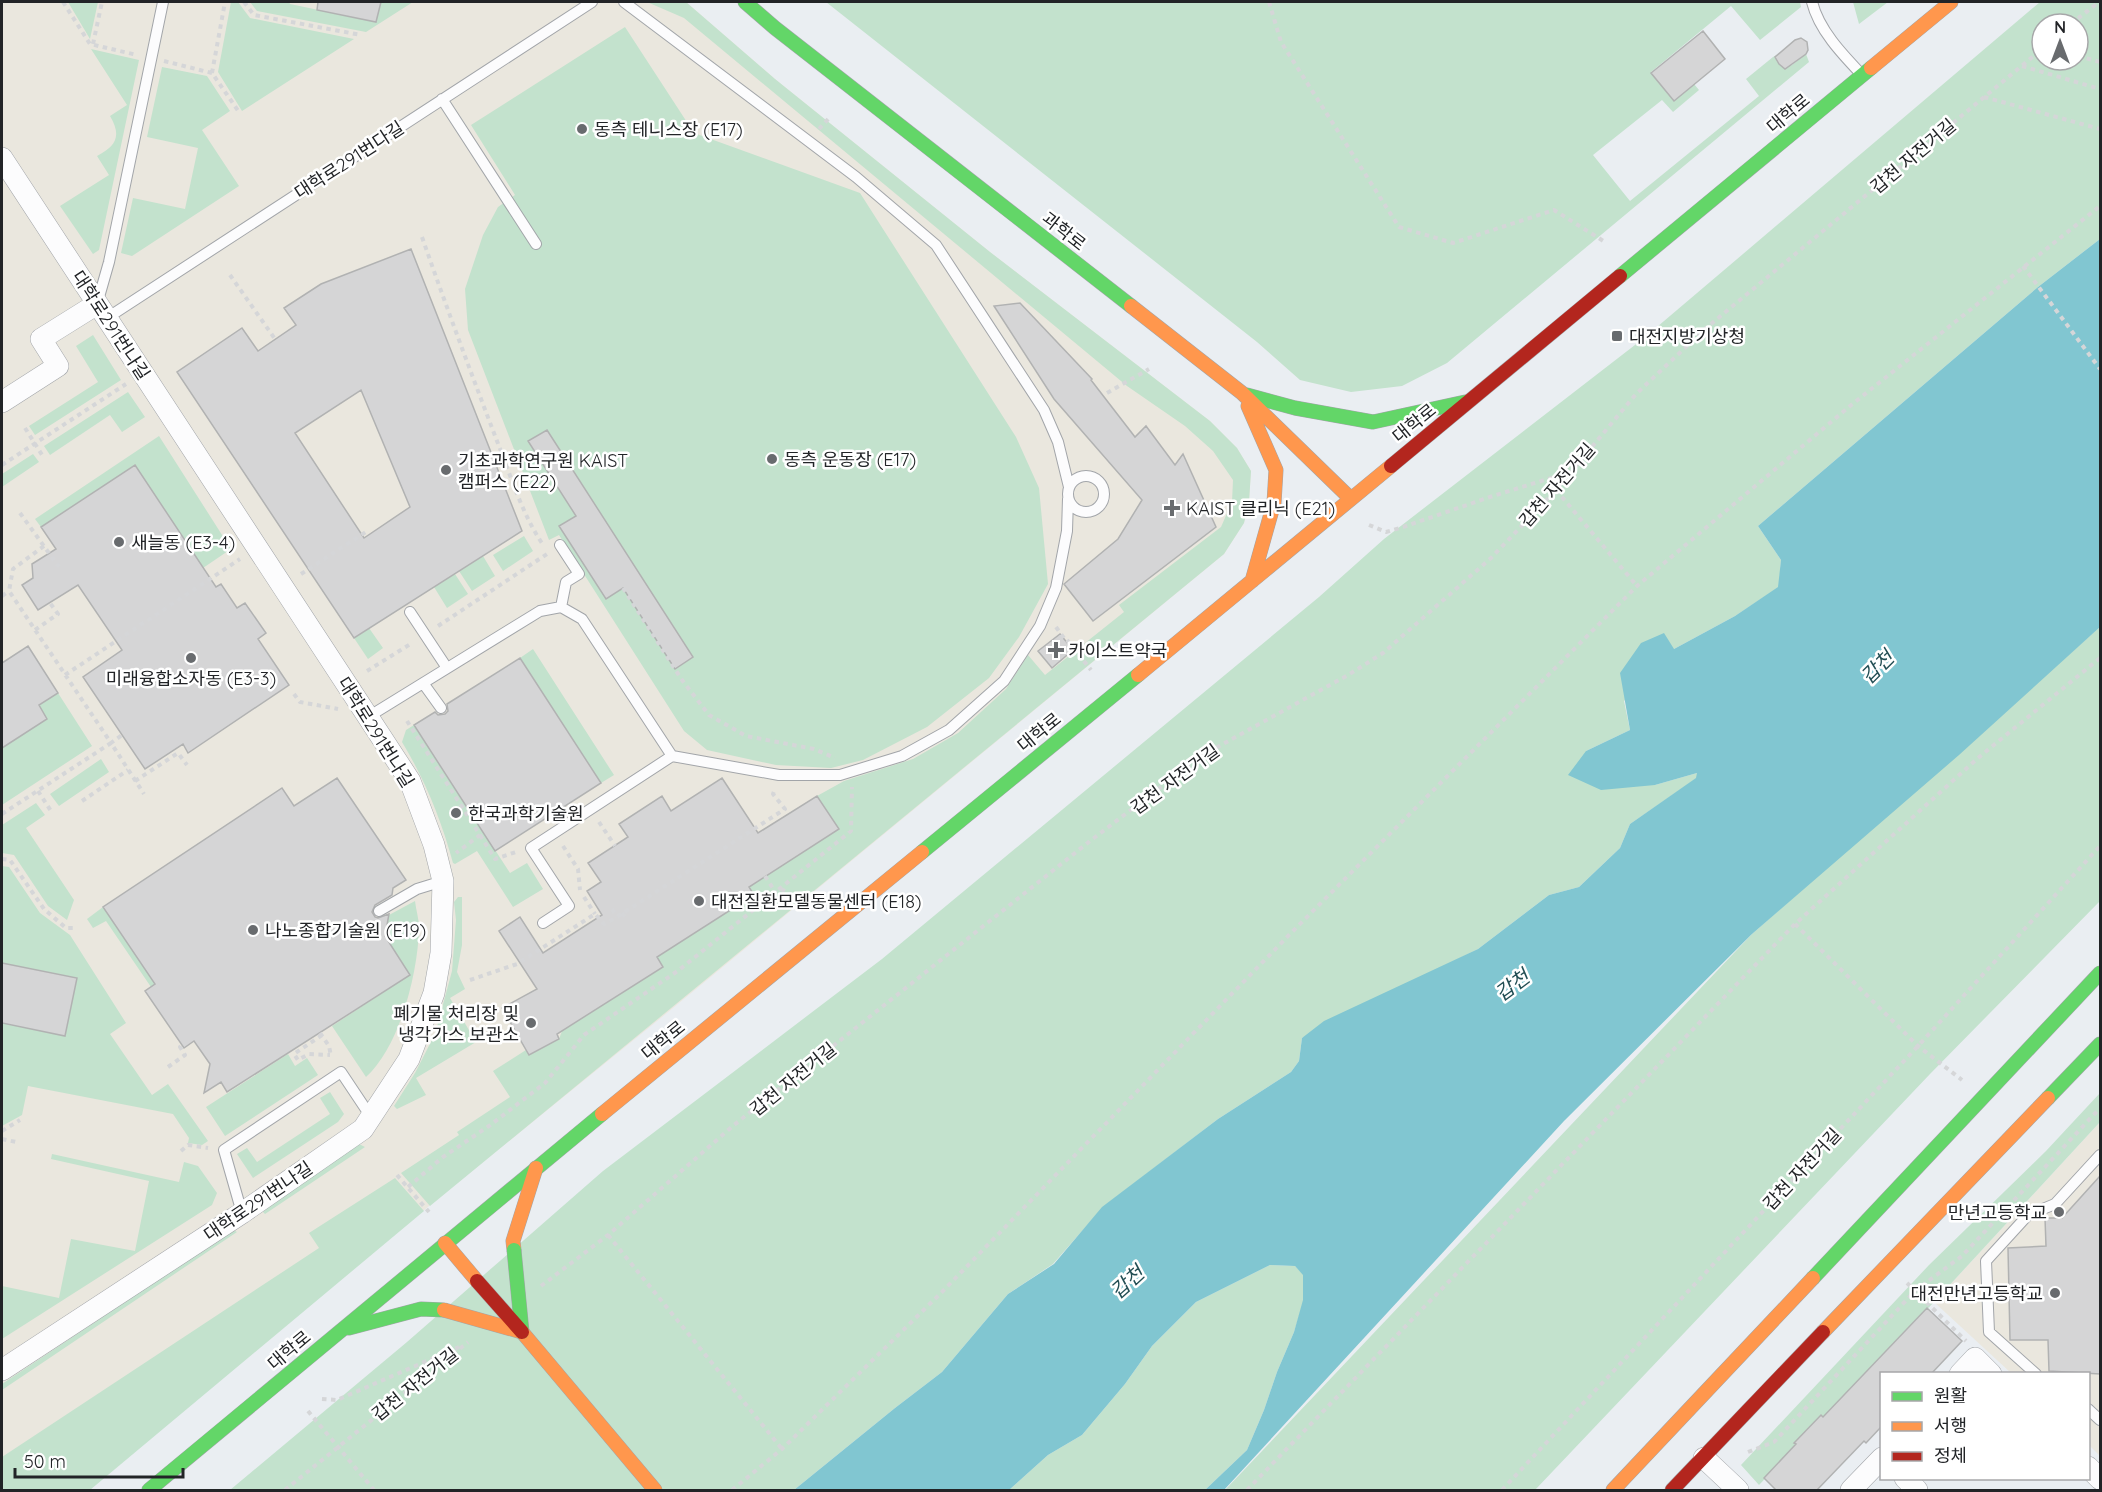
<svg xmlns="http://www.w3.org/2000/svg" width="2102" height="1492" font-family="Quicksand,'Noto Sans KR',sans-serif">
  <rect width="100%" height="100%" fill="#eaeef2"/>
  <path fill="#eae7de" d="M 2,2 L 686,2 L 775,79 L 990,252 L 1210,421 L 1237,448 L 1251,471 L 1249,502 L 1244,523 L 1224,554 L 662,1017 L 370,1254 L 2,1490 Z
    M 2100,1122 L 2100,1456 L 2089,1445 L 2088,1374 L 2011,1373 L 1934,1302 Z"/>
  <path fill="#c3e2cd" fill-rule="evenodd" d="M 68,2 L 98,2 L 90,39 Z
    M 231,2 L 238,2 L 250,18 L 354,39 L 242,111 L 218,72 Z
    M 250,2 L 289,2 L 290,4 L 376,22 L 381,2 L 413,2 L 366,32 L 257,11 Z
    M 647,2 L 686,2 L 775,79 L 990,252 L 1210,421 L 1237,448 L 1251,471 L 1249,502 L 1244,523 L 1224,554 L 430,1206 L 401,1173 L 459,1135 L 457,1132 L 510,1097 L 493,1071 L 526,1050 L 529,1055 L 559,1039 L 562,1031 L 663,967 L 657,957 L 754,895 L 749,887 L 838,829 L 817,796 L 844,781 L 913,759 L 958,733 L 1006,689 L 1028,655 L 1045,675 L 1124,612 L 1119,605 L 1221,527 L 1232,502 L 1233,480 L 1213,451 L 1185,426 L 1127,386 L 684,18 Z
    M 826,2 L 1800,2 L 1801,7 L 1760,40 L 1731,6 L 1651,72 L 1694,84 L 1699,90 L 1673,112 L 1662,100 L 1593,155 L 1630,201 L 1759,96 L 1746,79 L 1773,57 L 1777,55 L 1777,60 L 1783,67 L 1792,65 L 1806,54 L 1809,62 L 1447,363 L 1402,386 L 1351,392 L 1300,380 L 1257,342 Z
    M 1853,2 L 1888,2 L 1859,24 Z
    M 2040,2 L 2100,2 L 2100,239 L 2038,287 L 1758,526 L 1781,560 L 1779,587 L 1735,616 L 1674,649 L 1624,701 L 1630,730 L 1586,751 L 1655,785 L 1697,773 L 1697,778 L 1630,824 L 1620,848 L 1579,887 L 1549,895 L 1478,949 L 1302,1038 L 1299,1061 L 1291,1072 L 1218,1119 L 1103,1207 L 1053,1264 L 1008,1294 L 942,1372 L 895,1408 L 794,1490 L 230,1490 L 407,1342 L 603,1171 L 882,959 L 1319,597 L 1384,539 L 1644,338 ZM 2042,24 L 2078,24 L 2078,60 L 2042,60 Z
    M 625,27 L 694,133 L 860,193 L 1016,437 L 1039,488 L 1048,584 L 1019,637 L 989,678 L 927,727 L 863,760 L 831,768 L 776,765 L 707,750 L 684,731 L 559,535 L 549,540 L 468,330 L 465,289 L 483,235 L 498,207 L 515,195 L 471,125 Z
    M 91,49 L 139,60 L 99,250 L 93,254 L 60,206 L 109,175 L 97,156 C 116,146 122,136 110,116 L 127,105 Z
    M 162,67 L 207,76 L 230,111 L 202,130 L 239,186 L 132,256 L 121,253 L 133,198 L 185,209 L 198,148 L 147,137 Z
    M 93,335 L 121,380 L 35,435 L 29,426 L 98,382 L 76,346 Z
    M 128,392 L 145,417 L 122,432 L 110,415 L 50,455 L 44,446 Z
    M 159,436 L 231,549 L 203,568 L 41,527 L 35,519 Z
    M 33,454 L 39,462 L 2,487 L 2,474 Z
    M 524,536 L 533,551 L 503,571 L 493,555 Z
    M 483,556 L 495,576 L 472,591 L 459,571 Z
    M 455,574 L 468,594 L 447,608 L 434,587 Z
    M 2100,627 L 2100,901 L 1930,1074 L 1535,1490 L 1225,1490 L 1752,934 Z
    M 369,628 L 383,648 L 368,659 L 354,638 Z
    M 533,649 L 614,775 L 601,783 L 520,658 Z
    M 58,693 L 92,746 L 2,805 L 2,748 L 47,719 L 39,705 Z
    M 414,725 L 510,873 L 527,863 L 543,889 L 513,907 L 477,851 L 455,864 L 453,863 C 441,819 425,780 402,742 L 406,730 Z
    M 101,759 L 109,772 L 59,806 L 50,794 Z
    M 36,803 L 45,815 L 26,828 L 74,900 L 67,920 L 48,906 L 14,855 L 2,853 L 2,825 Z
    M 2,866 L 9,867 L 40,913 L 70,935 L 126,1023 L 110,1034 L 152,1095 L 168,1084 L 208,1141 L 202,1145 L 188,1143 L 189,1138 L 173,1114 L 28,1086 L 22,1115 L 2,1126 L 2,1023 L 65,1036 L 77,978 L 2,963 Z
    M 458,897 L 462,897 L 462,945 L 457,972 L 465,989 L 450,998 L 476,1042 L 416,1078 L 426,1095 L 397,1109 L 394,1106 L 415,1073 L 435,1034 L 452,971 L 456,920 L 454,902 Z
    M 415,901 C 416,910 419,919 419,928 C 418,973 400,1046 366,1077 L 332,1026 L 410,975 L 385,936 L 389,915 Z
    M 103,907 L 155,984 L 151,987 L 106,921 L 93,928 L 87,919 Z
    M 288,1054 L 295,1066 L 307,1058 L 318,1075 L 225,1136 L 206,1107 Z
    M 330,1092 L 344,1114 L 338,1122 L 253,1178 L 237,1154 L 247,1148 L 257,1162 L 330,1114 L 320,1098 Z
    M 2100,1093 L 2100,1122 L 1934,1302 L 1759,1485 L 1741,1465 L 1929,1265 L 2046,1151 Z
    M 359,1144 L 365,1147 L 265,1214 L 263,1212 L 267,1206 Z
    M 52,1154 L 179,1182 L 184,1162 L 198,1166 L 217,1193 L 212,1205 L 2,1339 L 2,1286 L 59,1298 L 71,1239 L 135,1251 L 149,1181 L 51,1159 Z
    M 395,1178 L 424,1211 L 90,1490 L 2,1490 L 2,1457 L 319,1248 L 309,1233 Z
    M 233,1230 L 237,1232 L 2,1390 L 2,1384 Z
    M 1270,1265 L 1295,1266 L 1304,1275 L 1304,1300 L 1294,1332 L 1277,1372 L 1264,1410 L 1247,1450 L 1205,1490 L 1009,1490 L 1048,1455 L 1082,1435 L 1125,1384 L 1152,1346 L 1196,1302 Z"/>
  <path fill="#81c6d1" d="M 2100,239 L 2100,627 L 1959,755 L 1752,934 L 1564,1121 L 1224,1490 L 1205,1490 L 1247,1450 L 1264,1410 L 1277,1372 L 1294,1332 L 1303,1300 L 1303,1275 L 1295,1266 L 1270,1265 L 1196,1302 L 1152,1346 L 1125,1384 L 1082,1435 L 1048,1455 L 1009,1490 L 794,1490 L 895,1408 L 942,1372 L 1008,1294 L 1054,1264 L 1102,1207 L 1218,1119 L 1291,1072 L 1299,1061 L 1302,1038 L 1324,1021 L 1478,949 L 1549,895 L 1579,887 L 1620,848 L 1630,824 L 1696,778 L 1697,773 L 1655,785 L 1601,790 L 1568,775 L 1586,751 L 1630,730 L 1620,673 L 1641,643 L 1664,633 L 1674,649 L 1735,616 L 1778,587 L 1781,560 L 1758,526 L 2038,287 Z"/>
  <path fill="#d5d5d6" stroke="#b1b2b2" stroke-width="1.5" fill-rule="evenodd" d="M 318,2 L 381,2 L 376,22 L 317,10 Z
    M 1703,31 L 1725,59 L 1674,101 L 1651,73 Z
    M 1801,38 L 1807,42 L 1808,50 L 1806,54 L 1785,69 L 1779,64 L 1775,57 L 1795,40 Z
    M 411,249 L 522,531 L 354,638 L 177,372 L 242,328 L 258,351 L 296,325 L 284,308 L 321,284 ZM 361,390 L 410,507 L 364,538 L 295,433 Z
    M 1020,303 L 1092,379 L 1091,380 L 1135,437 L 1146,426 L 1175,465 L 1183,454 L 1216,527 L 1093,621 L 1064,584 L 1118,539 L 1142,500 L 1054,399 L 994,306 Z
    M 547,430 L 693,657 L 675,669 L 623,588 L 606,599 L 559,526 L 576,516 L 528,441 Z
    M 135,465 L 216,587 L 221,584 L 237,608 L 245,603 L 266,633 L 258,639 L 289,685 L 188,753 L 183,744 L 145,769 L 83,677 L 122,650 L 78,585 L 38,610 L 22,585 L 33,578 L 32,564 L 56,549 L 41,527 Z
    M 1060,634 L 1073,650 L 1052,668 L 1038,651 Z
    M 28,646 L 58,693 L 39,705 L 47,719 L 2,748 L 2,663 Z
    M 520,658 L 601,783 L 495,851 L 414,725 L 435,712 L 438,715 L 445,714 L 448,711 L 447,704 Z
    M 337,778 L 406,880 L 393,888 L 392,895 L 375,905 L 372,912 L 375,917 L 378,918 L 389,914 L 385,936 L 410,975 L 227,1092 L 221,1082 L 204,1093 L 210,1064 L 194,1041 L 184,1048 L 145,991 L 155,984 L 103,907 L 282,788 L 294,806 Z
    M 722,778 L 758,833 L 817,796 L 839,829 L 749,887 L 754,895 L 657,957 L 663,967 L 557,1034 L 559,1039 L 529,1055 L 502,1008 L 537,989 L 499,931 L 520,917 L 543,953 L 602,915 L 587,891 L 601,882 L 588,863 L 628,837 L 619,824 L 662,796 L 671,811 Z
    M 2,963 L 77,978 L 65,1036 L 2,1023 Z
    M 2100,1176 L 2100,1374 L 2049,1371 L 2048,1340 L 2010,1340 L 2008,1248 L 2046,1246 L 2045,1218 L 2062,1218 Z
    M 1927,1308 L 1962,1341 L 1931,1374 L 1881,1374 L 1881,1427 L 1866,1443 L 1864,1441 L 1816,1491 L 1777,1491 L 1764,1478 L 1796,1444 L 1794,1443 L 1821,1415 L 1823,1417 Z"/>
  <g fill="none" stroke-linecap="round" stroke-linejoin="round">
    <g stroke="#a2a5a9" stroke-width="12">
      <path id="lane" d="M 624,2 L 856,177 L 936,245 L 1044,410 L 1058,442 L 1069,487
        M 1812,2 C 1819,30 1842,54 1862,75
        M 442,99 L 536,244
        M 97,304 L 109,262 L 163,2
        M 107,318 L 592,2
        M1068 494a18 18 0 1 1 36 0a18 18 0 1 1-36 0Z
        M 560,545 L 579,574 L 566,582 L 561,607
        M 410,612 L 447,668
        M 423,683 L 441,708
        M 368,717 L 540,611 L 561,607 L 582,619 L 672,756 L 531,848 L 569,906 L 543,923
        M 672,756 L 779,775 L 840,775 L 902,756 L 949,730 L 1004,681 L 1040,626 L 1056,588 L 1067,531 L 1068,499
        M 379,911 L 417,889 L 443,881
        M 242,1213 L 224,1150 L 341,1072 L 371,1117
        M 2036,1374 L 1989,1332 L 1986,1261 L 2028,1215 L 2055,1204 L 2100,1155
        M 2088,1409 L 2100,1420"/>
    </g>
    <g stroke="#a2a5a9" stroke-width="22">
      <path id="street" d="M 2,158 L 410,781 L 434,845 L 443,881 L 441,953 L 434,993 L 409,1059 L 363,1129 L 242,1213 L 2,1370
        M 2,402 L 58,366 L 41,339 L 97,304
        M 1960,1374 L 1975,1358 L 1991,1374
        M 1704,1458 L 1738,1490
        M 2088,1467 L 2100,1479
        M 1905,1478 L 1917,1490
        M 1851,1490 L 1882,1458"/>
    </g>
    <g stroke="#a2a5a9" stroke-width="15">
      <path id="fast" d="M 745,2 L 775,28 L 1131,306
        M 1620,276 L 1871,68
        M 1247,395 L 1295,408 L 1373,422 L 1465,402
        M 922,852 L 1138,675
        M 2048,1098 L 2100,1044
        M 1813,1278 L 2100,973
        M 349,1328 L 421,1309 L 444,1310
        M 149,1490 L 602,1114"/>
    </g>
    <g stroke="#a2a5a9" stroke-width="15">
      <path id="slow" d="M 1871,68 L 1951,2
        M 1131,306 L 1242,393 L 1351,499
        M 1248,406 L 1276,470 L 1274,503 L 1252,581
        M 1138,675 L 1391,466
        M 602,1114 L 922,852
        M 445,1243 L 477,1281
        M 514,1250 L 513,1241 L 536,1168
        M 522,1332 L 655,1490
        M 1823,1332 L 2048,1098
        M 1613,1490 L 1813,1278"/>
    </g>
    <g stroke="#a2a5a9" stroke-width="15">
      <path id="jam" d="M 1391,466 L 1620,276
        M 1672,1490 L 1823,1332"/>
    </g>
    <path stroke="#d5d6d8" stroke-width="4" stroke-dasharray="4.5 4.5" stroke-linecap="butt" d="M 63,2 L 90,44 L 137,55
      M 244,2 L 254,15 L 361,35
      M 1269,2 L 1281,42 L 1399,227 L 1453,243 L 1554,210 L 1605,242
      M 2071,24 L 2099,2
      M 93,44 L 102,2
      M 2078,56 L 2100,62
      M 164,61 L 212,73 L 239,112
      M 2022,66 L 2100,89
      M 212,73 L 225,2
      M 1984,97 L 2100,129
      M 819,129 L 830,117
      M 422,237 C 446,306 471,373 497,441 C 511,476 522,515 544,546
      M 2023,266 L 2100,369
      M 230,275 L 275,339
      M 1107,393 L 1149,369
      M 25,428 L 44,458
      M 2,465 L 126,384
      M 1556,490 L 1637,586
      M 20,513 L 59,567
      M 1369,525 L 1386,532 L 1403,527 L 1493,496 L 1567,473
      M 44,546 L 13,569 L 9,591 L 111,743 L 122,735
      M 301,574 L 369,530
      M 623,588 L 682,680 L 709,715 L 746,736 L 814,749 L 835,758
      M 2,596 L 9,591
      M 438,626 L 547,554
      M 1056,627 L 1066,641
      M 35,630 L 58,614 L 50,603
      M 1067,640 L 1091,670
      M 367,671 L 412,643
      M 65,675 L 240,559
      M 294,694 L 300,702 L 338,709
      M 407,721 L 480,835 L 456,853
      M 135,781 L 178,753 L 187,765
      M 38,791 L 51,811
      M 82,801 L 128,770
      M 2,814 L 111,743 L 144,794
      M 599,822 L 615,846
      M 480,835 L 495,859 L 516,852
      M 563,846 L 578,869 L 580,890
      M 2,859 L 10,860 L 44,909 L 66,928 L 76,928
      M 765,876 L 776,893
      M 781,889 L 807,903
      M 584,897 L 595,914
      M 612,909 L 617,917
      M 622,913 L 626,918
      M 1795,924 L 1918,1046 L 1962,1080
      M 470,980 L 517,964 L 595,914 L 604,924 L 617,917 L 785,809 L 773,794 L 775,789
      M 320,1033 L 329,1046 L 331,1056
      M 322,1035 L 294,1054 L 298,1060 L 309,1054 L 330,1055
      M 168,1067 L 185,1055 L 180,1047 L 182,1045
      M 2,1131 L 20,1120
      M 2,1139 L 16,1142
      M 181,1151 L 188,1145 L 208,1148
      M 397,1175 L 429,1212
      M 408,1187 L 443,1157 L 489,1126 L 545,1083 L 584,1035 L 679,970 L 851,831 L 852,787
      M 608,1235 L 782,1449
      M 1907,1283 L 1966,1341
      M 541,1286 L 608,1235 L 734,1125 L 1090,841 L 1203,755 L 1348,675 L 1383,653 L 1491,558 L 1556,490 L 1636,394 L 1705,329 L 2042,49
      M 322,1399 L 337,1400 L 459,1347
      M 308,1411 L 374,1490
      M 1748,1452 L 1774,1442 L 1915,1291 L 1962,1256 L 2100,1108
      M 285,1490 L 468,1342
      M 732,1490 L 782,1449 L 941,1293 L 1290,934 L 1637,586 L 1850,406 L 2100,206
      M 1247,1490 L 1795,924 L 1978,758 L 2100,658
      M 1502,1490 L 1918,1046 L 2100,846"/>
    <use href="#lane" stroke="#fcfcfd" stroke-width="10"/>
    <use href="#street" stroke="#fcfcfd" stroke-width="21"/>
    <use href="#fast" stroke="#63d668" stroke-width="14"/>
    <use href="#slow" stroke="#ff974d" stroke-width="14"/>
    <use href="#jam" stroke="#b3261e" stroke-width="14"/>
    <g stroke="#a2a5a9" stroke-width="15" stroke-linecap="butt">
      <path id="fast-bridge" d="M 514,1250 L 522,1332"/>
    </g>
    <g stroke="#a2a5a9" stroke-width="15" stroke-linecap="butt">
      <path id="slow-bridge" d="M 444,1310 L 522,1332"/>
    </g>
    <g stroke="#a2a5a9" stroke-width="15" stroke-linecap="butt">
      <path id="jam-bridge" d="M 477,1281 L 522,1332"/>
    </g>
    <use href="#fast-bridge" stroke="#63d668" stroke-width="14"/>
    <use href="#slow-bridge" stroke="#ff974d" stroke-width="14"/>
    <use href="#jam-bridge" stroke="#b3261e" stroke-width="14"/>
  </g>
  <g fill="#686b6e" stroke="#fff" stroke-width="2">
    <circle cx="582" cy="129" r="6"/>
    <rect x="1611" y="330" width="12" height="12" rx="3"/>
    <circle cx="772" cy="459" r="6"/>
    <circle cx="446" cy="470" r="6"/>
    <path d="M1169 499h6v6h6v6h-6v6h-6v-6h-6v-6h6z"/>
    <circle cx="119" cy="542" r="6"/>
    <path d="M1053 641h6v6h6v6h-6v6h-6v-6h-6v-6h6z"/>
    <circle cx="191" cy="658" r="6"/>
    <circle cx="456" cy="813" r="6"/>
    <circle cx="699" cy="901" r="6"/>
    <circle cx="253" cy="930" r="6"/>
    <circle cx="531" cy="1023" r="6"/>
    <circle cx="2059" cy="1212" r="6"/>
    <circle cx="2055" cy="1293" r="6"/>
  </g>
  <g text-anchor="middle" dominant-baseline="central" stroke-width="5" stroke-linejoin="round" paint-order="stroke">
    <g font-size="18" fill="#222427" stroke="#fff">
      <text transform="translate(1788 113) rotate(-40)">대학로</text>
      <text transform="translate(1913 156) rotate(-40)">갑천 자전거길</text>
      <text transform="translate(349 160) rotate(-33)">대학로291번다길</text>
      <text transform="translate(1064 231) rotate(38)">과학로</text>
      <text transform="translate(111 325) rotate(57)">대학로291번나길</text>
      <text transform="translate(1414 423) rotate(-39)">대학로</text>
      <text transform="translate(1557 485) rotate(-49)">갑천 자전거길</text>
      <text transform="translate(376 732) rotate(58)">대학로291번나길</text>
      <text transform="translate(1039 732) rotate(-39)">대학로</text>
      <text transform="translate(1175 779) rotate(-36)">갑천 자전거길</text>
      <text transform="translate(663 1040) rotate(-39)">대학로</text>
      <text transform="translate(793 1079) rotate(-39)">갑천 자전거길</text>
      <text transform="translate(1802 1169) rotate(-47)">갑천 자전거길</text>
      <text transform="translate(258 1201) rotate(-34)">대학로291번나길</text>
      <text transform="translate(289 1350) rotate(-40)">대학로</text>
      <text transform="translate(415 1384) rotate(-39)">갑천 자전거길</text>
    </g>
    <g font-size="18" fill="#222427" stroke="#fff" text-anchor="start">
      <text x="594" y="129">동측 테니스장 (E17)</text>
      <text x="1629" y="336">대전지방기상청</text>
      <text x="784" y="459">동측 운동장 (E17)</text>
      <text x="458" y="460">기초과학연구원 KAIST<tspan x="458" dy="21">캠퍼스 (E22)</tspan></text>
      <text x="1186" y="508">KAIST 클리닉 (E21)</text>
      <text x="131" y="542">새늘동 (E3-4)</text>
      <text x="1068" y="650">카이스트약국</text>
      <text x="191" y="678" text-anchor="middle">미래융합소자동 (E3-3)</text>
      <text x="468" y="813">한국과학기술원</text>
      <text x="711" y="901">대전질환모델동물센터 (E18)</text>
      <text x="265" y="930">나노종합기술원 (E19)</text>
      <text x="519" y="1013" text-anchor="end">폐기물 처리장 및<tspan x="519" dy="21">냉각가스 보관소</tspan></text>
      <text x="2047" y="1212" text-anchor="end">만년고등학교</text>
      <text x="2043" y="1293" text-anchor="end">대전만년고등학교</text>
    </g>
    <g font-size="20" font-style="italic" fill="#224e54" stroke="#fff">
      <text transform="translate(1877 667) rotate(-45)">갑천</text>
      <text transform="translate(1512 985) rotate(-37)">갑천</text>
      <text transform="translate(1127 1282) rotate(-42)">갑천</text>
    </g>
  </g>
  <rect width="2102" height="1492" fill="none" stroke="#222427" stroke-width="6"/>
  <rect x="1880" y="1372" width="210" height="108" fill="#ffffff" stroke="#a7a7a9" stroke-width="1.5"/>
  <rect x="1892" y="1392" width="30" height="9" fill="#63d668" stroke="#a7a7a9" stroke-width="1.5"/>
  <text x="1934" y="1402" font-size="18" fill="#222427">원활</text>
  <rect x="1892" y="1422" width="30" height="9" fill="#ff974d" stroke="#a7a7a9" stroke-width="1.5"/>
  <text x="1934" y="1432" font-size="18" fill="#222427">서행</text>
  <rect x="1892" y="1452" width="30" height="9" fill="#b3261e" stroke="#a7a7a9" stroke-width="1.5"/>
  <text x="1934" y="1462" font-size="18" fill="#222427">정체</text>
  <g transform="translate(2060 42)"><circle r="28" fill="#ffffff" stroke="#a7a7a9" stroke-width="1.5"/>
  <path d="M0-4.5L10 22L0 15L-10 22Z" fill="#686b6e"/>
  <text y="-9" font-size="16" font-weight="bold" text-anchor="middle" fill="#222427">N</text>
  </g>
  <path d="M15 1468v9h168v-9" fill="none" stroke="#222427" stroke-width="3"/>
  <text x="24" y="1468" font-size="18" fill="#222427" stroke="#ffffff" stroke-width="4.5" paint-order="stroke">50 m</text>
</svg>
